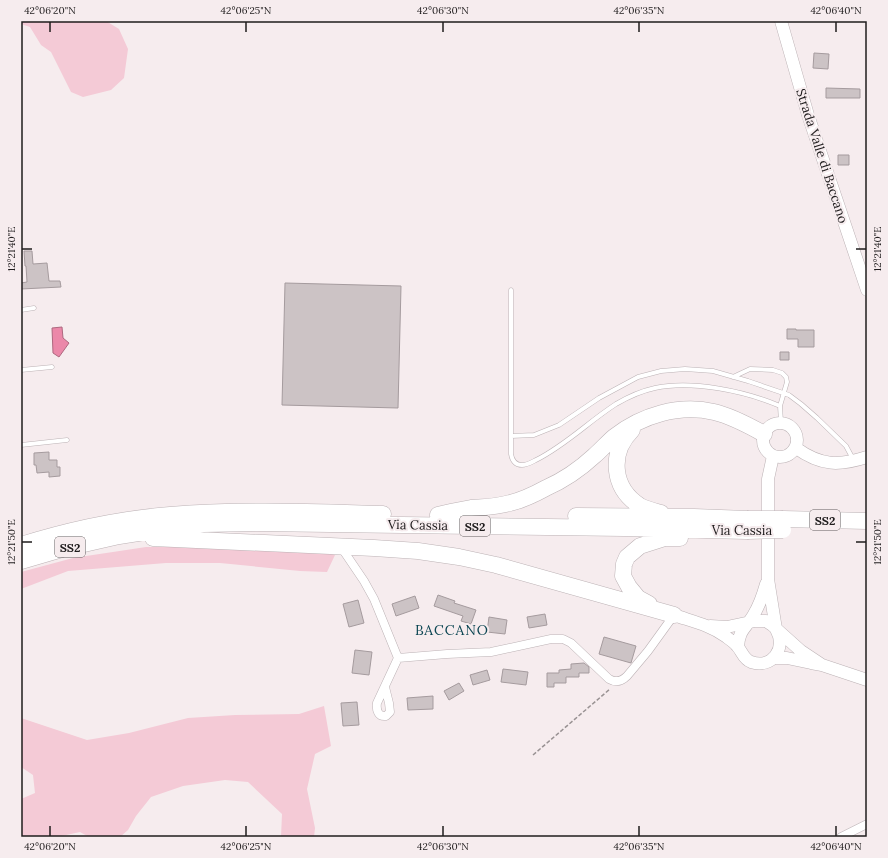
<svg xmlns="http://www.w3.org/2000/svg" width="888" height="858" font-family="Lora,serif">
  <rect width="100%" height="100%" fill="#f6ecee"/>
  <path fill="#f4cad6" d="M 21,21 L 106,21 L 119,29 L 128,49 L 124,78 L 111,90 L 83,97 L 71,92 L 51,52 L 41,45 L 30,27 L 21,24 Z
    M 146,547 L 195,547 L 326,552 L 335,555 L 327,572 L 300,571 L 220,563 L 166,563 L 68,571 L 21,589 L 21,572 L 73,558 Z
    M 324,706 L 331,746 L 315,754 L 307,789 L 315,828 L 314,837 L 281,837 L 282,814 L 248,782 L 225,780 L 183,786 L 151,797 L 136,816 L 128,830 L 120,837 L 89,837 L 80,832 L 57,837 L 25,837 L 21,834 L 21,799 L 35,793 L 33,775 L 21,767 L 21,718 L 87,740 L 129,733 L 188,718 L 235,715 L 299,714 Z"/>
  <path fill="#eb88a9" stroke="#ae687f" d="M 62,327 L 63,338 L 69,343 L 59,357 L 53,353 L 52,328 Z"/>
  <path fill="#ccc3c5" stroke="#a59b9e" d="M 814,53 L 829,54 L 828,69 L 813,68 Z
    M 826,88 L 860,89 L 860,98 L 826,98 Z
    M 838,155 L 849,155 L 849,165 L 838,165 Z
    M 24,251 L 32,251 L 33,264 L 47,263 L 49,281 L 60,281 L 61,287 L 21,289 L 21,283 L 27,282 L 26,266 L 25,266 Z
    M 285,283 L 401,286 L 398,408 L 282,405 Z
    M 787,329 L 796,329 L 796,330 L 814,330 L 814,347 L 798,347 L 798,339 L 787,339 Z
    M 780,352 L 789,352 L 789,360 L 780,360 Z
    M 49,452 L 49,460 L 57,460 L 57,467 L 60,467 L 60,476 L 49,477 L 49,472 L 37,473 L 36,465 L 34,465 L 34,453 Z
    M 438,595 L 455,601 L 454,603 L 476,610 L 471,624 L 461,621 L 463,616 L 434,606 Z
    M 415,596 L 419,608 L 396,616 L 392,604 Z
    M 358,600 L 364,623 L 349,627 L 343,604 Z
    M 545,614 L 547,625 L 529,628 L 527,617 Z
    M 489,617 L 507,620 L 505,634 L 487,632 Z
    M 604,637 L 636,646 L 631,663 L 599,654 Z
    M 355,650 L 372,652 L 369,675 L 352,673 Z
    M 584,663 L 589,667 L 589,673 L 579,673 L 579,677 L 566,677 L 566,683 L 554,683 L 554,687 L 547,687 L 547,673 L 559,673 L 559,670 L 571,669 L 571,664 Z
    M 503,669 L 528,672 L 526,685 L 501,682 Z
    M 487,670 L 490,680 L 473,685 L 470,675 Z
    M 459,683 L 464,691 L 449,700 L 444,691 Z
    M 433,696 L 433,709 L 408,710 L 407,698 Z
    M 357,702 L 359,725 L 343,726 L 341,703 Z"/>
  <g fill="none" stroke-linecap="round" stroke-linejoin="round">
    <g stroke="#bcb2b5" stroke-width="5">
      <path id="lane" d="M 511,290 L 511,454 C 512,460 515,465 522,465 C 527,465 532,462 536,460 C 566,445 588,422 616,404 C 628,397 641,391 655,388 C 692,380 745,391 780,406 L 787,382 L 786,377 L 782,373 L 773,370 L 750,369 L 733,377
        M 21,310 L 34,308
        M 21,370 L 52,367
        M 780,406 L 781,422
        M 511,436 L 534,435 L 559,425 L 599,398 L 638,377 L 661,371 L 685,369 L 713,371 L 748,381 L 789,395 L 801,404 L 817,418 L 846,446 L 853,459
        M 21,445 L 67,440"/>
    </g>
    <g stroke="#bcb2b5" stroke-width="9">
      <path id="street" d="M 341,547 L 364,581 L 374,599 L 398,658 L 447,654 L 491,652 L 551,639 L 563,639 L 571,643 L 609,679 C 616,683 622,681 627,676 L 648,651 L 674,615
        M 385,687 L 389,703 L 390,712 L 386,716 C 378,717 376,710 377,703 L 398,658
        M 841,837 L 867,824"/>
    </g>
    <g stroke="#bcb2b5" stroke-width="13">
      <path id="secondary" d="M 781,21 L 808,115 L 867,290
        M763 440a17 17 0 1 1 34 0a17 17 0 1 1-34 0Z
        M 796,448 C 821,466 839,466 867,457
        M 674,615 C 691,621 710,625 725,636 C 729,639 734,642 737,646 C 742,651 743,659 751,662 C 772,669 787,649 776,629 L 768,579 L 768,479 L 773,456
        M 710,626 L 727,627 L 755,621 L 766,621 L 772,625 L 801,651 L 822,665
        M 738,647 C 739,630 745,629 753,616 C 759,606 763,595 766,584
        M 773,658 L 787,658 L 811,663 L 822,665 L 867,680"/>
    </g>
    <g stroke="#bcb2b5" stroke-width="17">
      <path id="highway" d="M 632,430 C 609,453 612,488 640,506 C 646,509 654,511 661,513
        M 438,515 C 449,512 460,510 471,508 C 484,507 497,507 510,503 C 523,500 535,494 546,488 C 564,480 580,469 594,456 C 601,450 607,443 614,437 C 642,415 679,404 714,412 C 731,416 748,425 764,434
        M 576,516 L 694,517 L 747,519
        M 783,519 L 867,521
        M 153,538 L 374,548 L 418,551 L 459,557 L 496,565 L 674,615
        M 21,545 C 69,530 120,519 170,515 C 241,509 312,512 383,514
        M 21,561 L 62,549 L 119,536 L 157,530 L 203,524 L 258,523 L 624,528 L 747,531
        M 649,604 L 638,598 L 629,587 L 623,576 L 624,564 L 627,557 L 640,546 L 665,538 L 680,538"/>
    </g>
    <path stroke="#999293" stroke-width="1.5" stroke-dasharray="4 2" stroke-linecap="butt" d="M 533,755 L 610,689"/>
    <use href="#lane" stroke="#fff" stroke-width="4"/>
    <use href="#street" stroke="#fff" stroke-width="8"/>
    <use href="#secondary" stroke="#fff" stroke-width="12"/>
    <use href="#highway" stroke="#fff" stroke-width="16"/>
    <g stroke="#bcb2b5" stroke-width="17" stroke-linecap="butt">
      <path id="highway-bridge" d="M 747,519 L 783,519
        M 747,531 L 783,530"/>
    </g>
    <use href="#highway-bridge" stroke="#fff" stroke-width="16"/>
  </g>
  <path fill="none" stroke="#1f1c1d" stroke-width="1.5" d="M 50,22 L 50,32M 246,22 L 246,32M 443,22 L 443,32M 639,22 L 639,32M 836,22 L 836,32M 22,249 L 32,249M 856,249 L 866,249M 22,542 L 32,542M 856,542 L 866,542M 50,826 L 50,836M 246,826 L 246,836M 443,826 L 443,836M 639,826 L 639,836M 836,826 L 836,836"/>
  <g text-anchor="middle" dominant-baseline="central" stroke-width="4" stroke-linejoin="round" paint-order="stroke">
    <g fill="#f6ecee" stroke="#605a5c" stroke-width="1">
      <rect x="810" y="510" width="30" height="20" rx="3"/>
      <rect x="460" y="516" width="30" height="20" rx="3"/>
      <rect x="55" y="537" width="30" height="20" rx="3"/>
    </g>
    <g font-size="12" font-weight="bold" fill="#1f1c1d">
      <text x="825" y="520">SS2</text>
      <text x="475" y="526">SS2</text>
      <text x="70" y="547">SS2</text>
    </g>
    <g font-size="13" fill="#1f1c1d" stroke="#f6ecee">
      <text transform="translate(822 156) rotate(72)">Strada Valle di Baccano</text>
      <text transform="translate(418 525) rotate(1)">Via Cassia</text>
      <text x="742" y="530">Via Cassia</text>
    </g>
    <g font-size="14" letter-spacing="1" fill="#0b4552" stroke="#f6ecee">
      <text x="452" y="630">BACCANO</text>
    </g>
  </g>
  <rect width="888" height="858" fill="none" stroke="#f6ecee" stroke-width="44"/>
  <rect x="22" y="22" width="844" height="814" fill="none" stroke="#1f1c1d" stroke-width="1.5"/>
  <g font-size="10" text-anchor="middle" fill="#1f1c1d">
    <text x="50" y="14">42°06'20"N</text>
    <text x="246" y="14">42°06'25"N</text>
    <text x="443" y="14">42°06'30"N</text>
    <text x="639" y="14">42°06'35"N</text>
    <text x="836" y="14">42°06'40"N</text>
    <text transform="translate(877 249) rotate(-90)" y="4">12°21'40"E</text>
    <text transform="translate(11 249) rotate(-90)" y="4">12°21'40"E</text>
    <text transform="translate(877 542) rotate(-90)" y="4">12°21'50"E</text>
    <text transform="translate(11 542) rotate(-90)" y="4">12°21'50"E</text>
    <text x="50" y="850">42°06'20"N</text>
    <text x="246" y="850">42°06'25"N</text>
    <text x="443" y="850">42°06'30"N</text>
    <text x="639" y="850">42°06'35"N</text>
    <text x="836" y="850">42°06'40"N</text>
  </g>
</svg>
